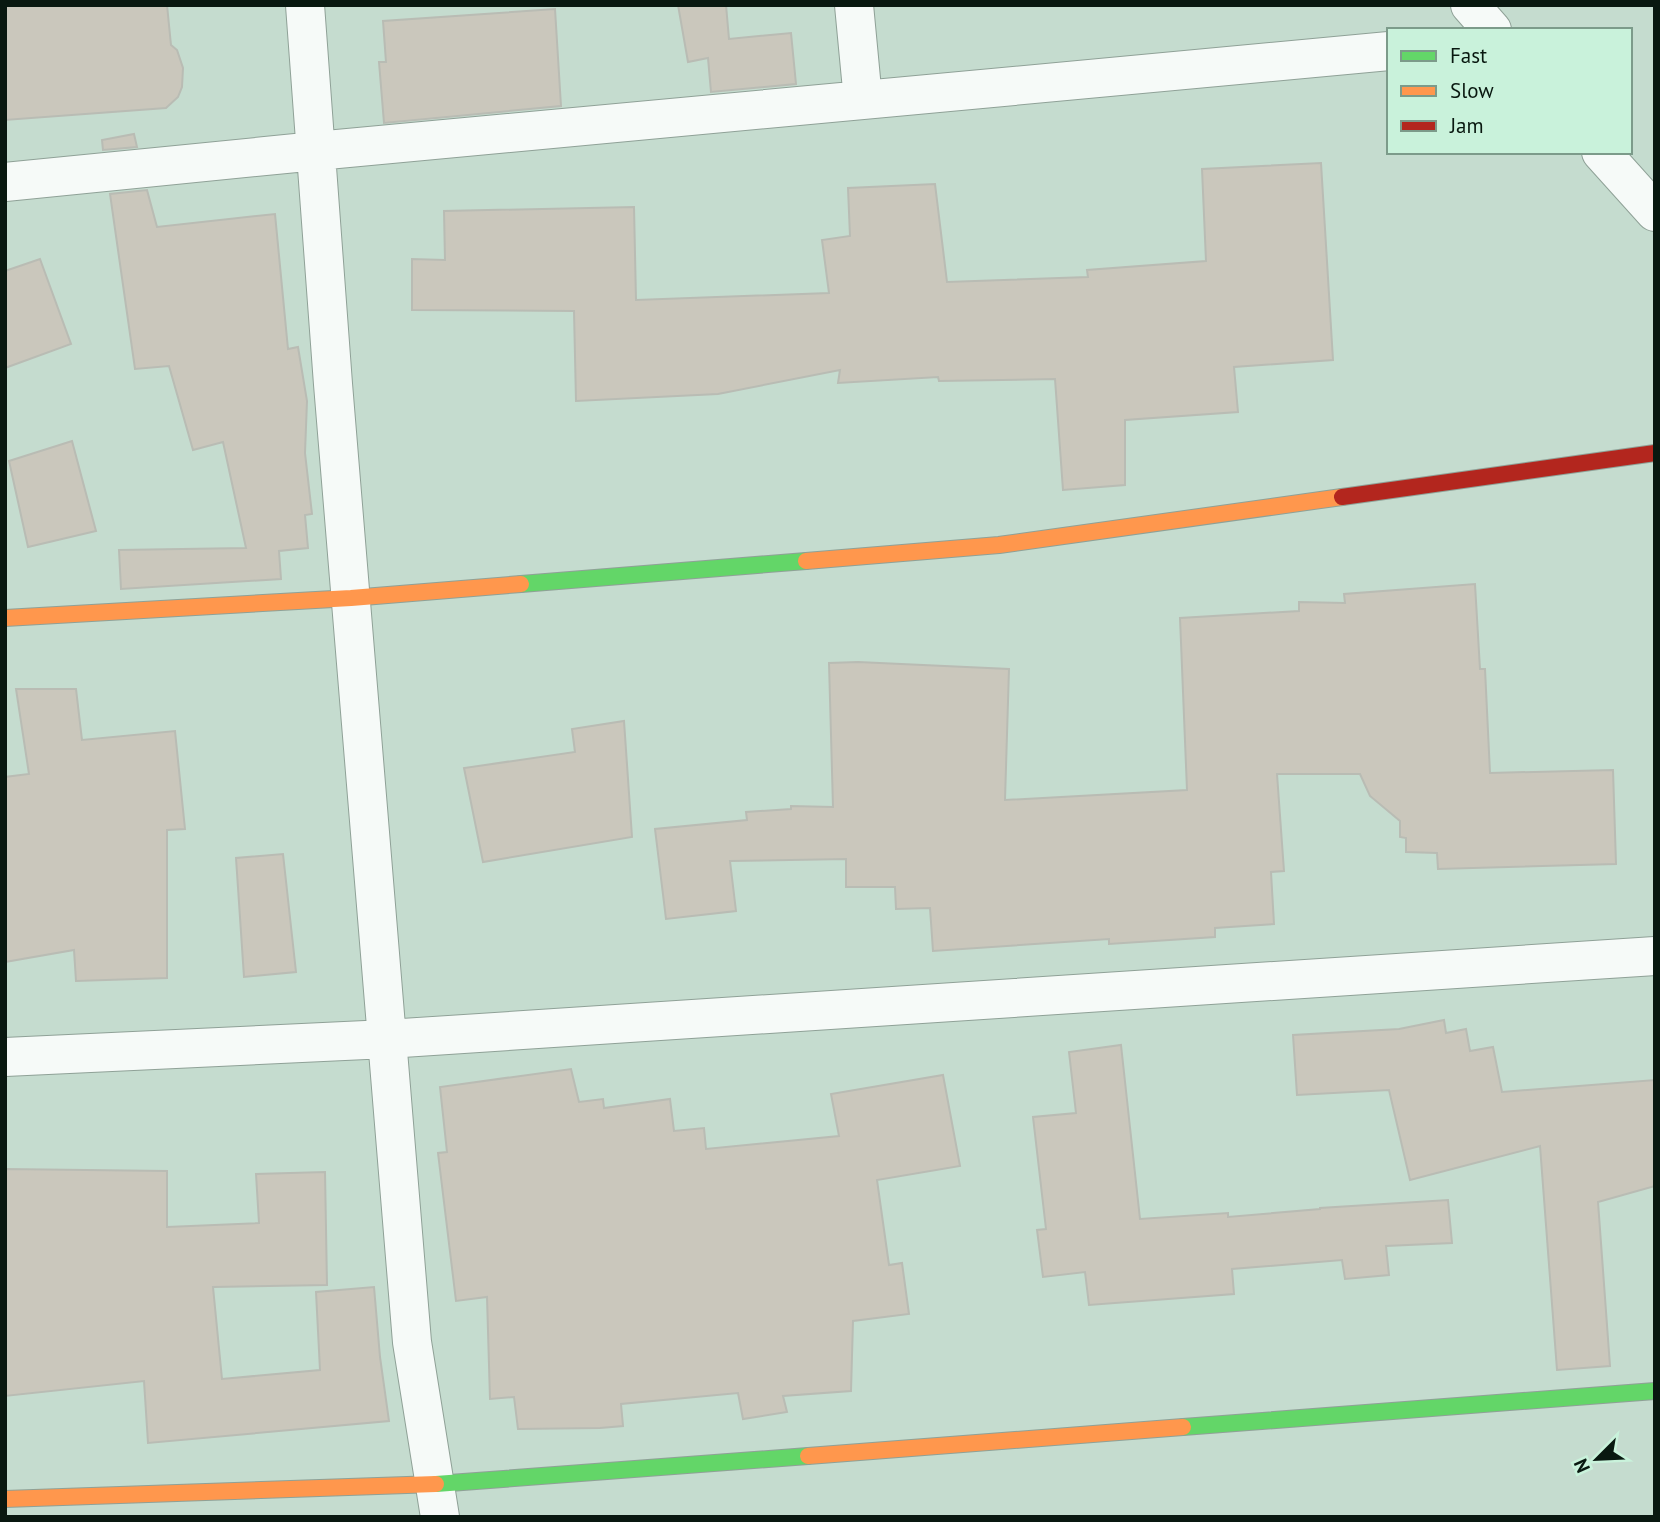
<svg xmlns="http://www.w3.org/2000/svg" width="1660" height="1522" font-family="'PT Sans',sans-serif">
  <rect width="100%" height="100%" fill="#c5dccf"/>
  <path fill="#cac7bc" stroke="#b9bcb4" stroke-width="2" d="M 5,5 L 167,5 L 171,45 L 177,50 L 183,68 L 182,87 L 178,97 L 166,108 L 5,120 Z
    M 678,5 L 726,5 L 729,39 L 791,33 L 796,84 L 711,92 L 708,58 L 688,62 Z
    M 555,9 L 561,106 L 384,123 L 379,62 L 386,62 L 383,21 Z
    M 134,134 L 137,147 L 103,150 L 102,140 Z
    M 1321,163 L 1333,360 L 1234,367 L 1238,412 L 1125,420 L 1125,485 L 1063,490 L 1055,379 L 939,381 L 938,377 L 838,383 L 840,370 L 718,394 L 576,401 L 574,311 L 412,310 L 412,259 L 445,260 L 444,211 L 634,207 L 636,300 L 829,293 L 822,240 L 850,236 L 848,188 L 935,184 L 947,282 L 1088,277 L 1087,270 L 1206,261 L 1202,169 Z
    M 147,190 L 157,227 L 275,214 L 288,349 L 298,347 L 307,401 L 305,453 L 312,514 L 305,515 L 308,548 L 279,551 L 281,579 L 121,589 L 119,550 L 246,548 L 223,442 L 193,450 L 169,366 L 135,369 L 110,194 Z
    M 40,259 L 71,344 L 5,368 L 5,271 Z
    M 72,441 L 96,531 L 28,547 L 9,461 Z
    M 1475,584 L 1480,669 L 1485,669 L 1490,773 L 1613,770 L 1616,864 L 1438,869 L 1437,853 L 1406,852 L 1406,838 L 1400,837 L 1400,821 L 1370,796 L 1360,774 L 1277,774 L 1284,871 L 1271,872 L 1274,924 L 1215,928 L 1215,937 L 1109,944 L 1109,939 L 933,951 L 930,908 L 896,909 L 895,887 L 846,887 L 846,859 L 730,861 L 736,911 L 666,919 L 655,829 L 747,820 L 746,812 L 791,809 L 791,806 L 833,807 L 829,663 L 858,662 L 1009,669 L 1005,800 L 1187,790 L 1180,618 L 1299,611 L 1299,602 L 1345,603 L 1344,594 Z
    M 16,689 L 76,689 L 82,740 L 175,731 L 185,829 L 167,830 L 167,978 L 76,981 L 74,950 L 5,962 L 5,777 L 29,774 Z
    M 624,721 L 632,837 L 483,862 L 464,768 L 575,752 L 572,729 Z
    M 283,854 L 296,972 L 244,977 L 236,858 Z
    M 1444,1020 L 1446,1033 L 1466,1029 L 1470,1051 L 1493,1047 L 1502,1092 L 1655,1080 L 1655,1186 L 1598,1202 L 1610,1366 L 1557,1370 L 1540,1146 L 1410,1180 L 1389,1090 L 1297,1095 L 1293,1035 L 1399,1029 Z
    M 1121,1045 L 1140,1219 L 1228,1213 L 1228,1217 L 1320,1209 L 1320,1208 L 1448,1200 L 1452,1243 L 1386,1246 L 1389,1275 L 1345,1279 L 1342,1260 L 1232,1269 L 1234,1294 L 1089,1305 L 1085,1272 L 1043,1277 L 1037,1230 L 1046,1229 L 1033,1117 L 1076,1113 L 1069,1052 Z
    M 571,1069 L 579,1102 L 603,1099 L 604,1108 L 670,1099 L 674,1131 L 704,1128 L 706,1149 L 839,1136 L 831,1094 L 943,1075 L 960,1166 L 877,1180 L 889,1265 L 902,1263 L 909,1314 L 853,1321 L 851,1391 L 783,1396 L 787,1412 L 743,1419 L 738,1393 L 621,1404 L 623,1426 L 600,1428 L 518,1429 L 514,1397 L 490,1399 L 487,1297 L 456,1301 L 438,1153 L 447,1152 L 440,1087 Z
    M 5,1169 L 167,1171 L 167,1227 L 259,1223 L 256,1174 L 325,1172 L 327,1285 L 213,1287 L 222,1379 L 320,1370 L 316,1292 L 374,1287 L 380,1357 L 389,1421 L 148,1443 L 144,1381 L 5,1396 Z"/>
  <g fill="none" stroke-linecap="round" stroke-linejoin="round">
    <g stroke="#8fa197" stroke-width="40">
      <path id="street" d="M 305,5 L 333,384 L 412,1342 L 440,1517
        M 854,5 L 863,100
        M 1470,5 L 1492,30
        M 1601,152 L 1655,212
        M 5,182 L 316,151 L 1389,51
        M 5,1057 L 387,1039 L 1655,956"/>
    </g>
    <g stroke="#8fa197" stroke-width="18">
      <path id="fast" d="M 521,584 L 806,561
        M 1183,1427 L 1655,1391
        M 436,1484 L 808,1456"/>
    </g>
    <g stroke="#8fa197" stroke-width="18">
      <path id="slow" d="M 806,561 L 999,545 L 1342,497
        M 5,618 L 351,598 L 521,584
        M 808,1456 L 1183,1427
        M 5,1499 L 436,1484"/>
    </g>
    <g stroke="#8fa197" stroke-width="18">
      <path id="jam" d="M 1342,497 L 1655,453"/>
    </g>
    <use href="#street" stroke="#f6faf8" stroke-width="38"/>
    <use href="#fast" stroke="#63d668" stroke-width="16"/>
    <use href="#slow" stroke="#ff974d" stroke-width="16"/>
    <use href="#jam" stroke="#b3261e" stroke-width="16"/>
  </g>
  <rect width="1660" height="1522" fill="none" stroke="#091810" stroke-width="14"/>
  <rect x="1387" y="28" width="245" height="126" fill="#c9f2db" stroke="#7c9b8a" stroke-width="2"/>
  <rect x="1401" y="51" width="35" height="10" fill="#63d668" stroke="#7c9b8a" stroke-width="2"/>
  <text x="1450" y="63" font-size="21" fill="#091810">Fast</text>
  <rect x="1401" y="86" width="35" height="10" fill="#ff974d" stroke="#7c9b8a" stroke-width="2"/>
  <text x="1450" y="98" font-size="21" fill="#091810">Slow</text>
  <rect x="1401" y="121" width="35" height="10" fill="#b3261e" stroke="#7c9b8a" stroke-width="2"/>
  <text x="1450" y="133" font-size="21" fill="#091810">Jam</text>
  <g transform="translate(1597 1459) rotate(246)" stroke="#c9f2db" stroke-width="5" paint-order="stroke">
  <path d="M0-5L12 26L0 18L-12 26Z" fill="#091810"/>
  <text y="-10" font-size="19" font-weight="bold" text-anchor="middle" fill="#091810">N</text>
  </g>
</svg>
